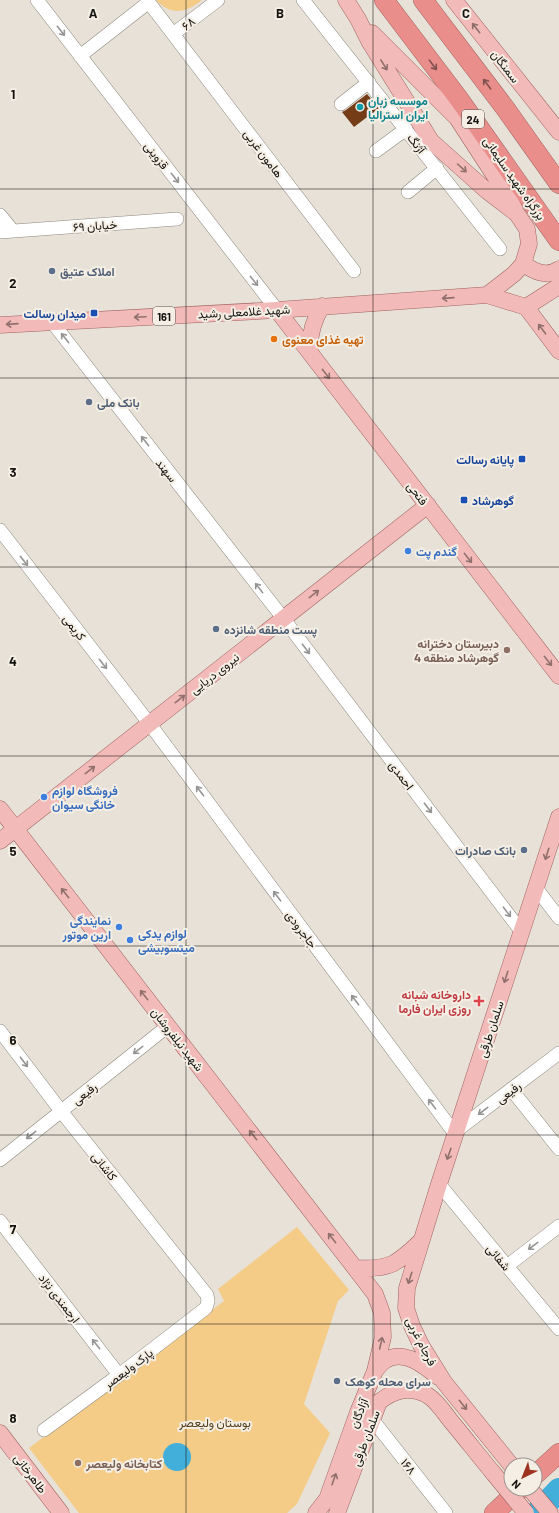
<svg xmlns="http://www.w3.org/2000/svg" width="559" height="1513" font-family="Barlow,Vazirmatn,sans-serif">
  <rect width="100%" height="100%" fill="#e7e1d7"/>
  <path fill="#f4cc88" d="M 156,0 L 202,0 C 186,13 171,16 156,0 Z
    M 297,1227 L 349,1290 L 338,1301 L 304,1404 L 330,1433 L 297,1504 L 287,1513 L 79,1513 L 29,1448 L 224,1301 L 218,1289 Z"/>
  <path fill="#41afd9" d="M163 1457a14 14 0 1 1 28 0a14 14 0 1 1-28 0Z"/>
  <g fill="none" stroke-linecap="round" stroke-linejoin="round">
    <path stroke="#41afd9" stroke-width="24" d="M 537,1513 L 559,1490"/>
  </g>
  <path fill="#743c17" d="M 367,94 L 379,108 L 354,127 L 342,112 L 346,110 Z"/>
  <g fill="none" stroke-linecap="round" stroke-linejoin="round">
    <g stroke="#8d887f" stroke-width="14">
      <path id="minor" d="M 37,0 L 277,310
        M 147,0 L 354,271
        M 303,0 L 500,249
        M 173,34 L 218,0
        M 80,56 L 149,2
        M 341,104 L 369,82
        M 376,151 L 406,129
        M 408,192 L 437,168
        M 0,215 L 13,231
        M 0,232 L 177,219
        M 52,322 L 283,618 L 521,931
        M 0,530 L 149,723 L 456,1135
        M 536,888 L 559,918
        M 0,1031 L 61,1111 L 207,1295 L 208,1301 L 206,1308 L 119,1375 L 44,1430
        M 511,1089 L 559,1149
        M 456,1131 L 559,1053
        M 0,1160 L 168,1026
        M 439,1184 L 559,1329
        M 0,1221 L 119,1375
        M 507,1266 L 559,1226
        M 372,1419 L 446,1513"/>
    </g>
    <g stroke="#a06360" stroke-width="17">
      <path id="major" d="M 346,0 L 358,19 L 369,41 L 431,141 L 487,191 L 517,214 L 527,229 L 529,244 L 523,264 L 514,274 L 487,295
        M 454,0 L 559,132
        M 372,33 L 457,118 L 509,198 L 515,210
        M 523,264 C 534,271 546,278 559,269
        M 526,307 L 559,351
        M 526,307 L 559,286
        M 277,310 L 559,676
        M 0,325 L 277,310 L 487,295 L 526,307
        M 310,352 C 309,335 313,321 322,306
        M 0,809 L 375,1294 L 382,1313 L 383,1337 L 375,1371 L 358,1412 L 327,1499 L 316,1513
        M 0,841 L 428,505
        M 356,1268 C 390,1270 397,1264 421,1241
        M 375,1371 C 378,1367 382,1362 386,1360 C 404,1349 425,1366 438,1377
        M 0,1433 L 61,1513
        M 511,1465 L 444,1382 L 421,1345 L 412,1326 L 406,1308 L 407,1288 L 439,1184 L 559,817
        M 530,1489 L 550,1513
        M 337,1513 L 379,1402 C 394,1390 409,1386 427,1395 C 436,1400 444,1412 450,1420 C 465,1438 479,1456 494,1474"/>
    </g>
    <g stroke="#a06360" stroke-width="20">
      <path id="highway" d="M 384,0 L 459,99 L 559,241
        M 423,0 L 505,108 L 559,184
        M 535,1475 L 559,1453
        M 494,1513 L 520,1489"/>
    </g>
    <use href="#minor" stroke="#fff" stroke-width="13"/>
    <use href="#major" stroke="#f2bbb9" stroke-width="16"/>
    <use href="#highway" stroke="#ea8e8b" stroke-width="19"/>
    <g stroke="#a06360" stroke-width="17" stroke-linecap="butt">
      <path id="major-bridge" d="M 494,1474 L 526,1513"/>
    </g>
    <use href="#major-bridge" stroke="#f2bbb9" stroke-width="16"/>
  </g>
  <defs><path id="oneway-shaft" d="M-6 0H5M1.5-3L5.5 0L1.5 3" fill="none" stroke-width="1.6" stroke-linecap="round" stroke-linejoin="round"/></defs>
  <g stroke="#8f706d">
    <use href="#oneway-shaft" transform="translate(476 28) rotate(-128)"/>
    <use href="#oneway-shaft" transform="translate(384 65) rotate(58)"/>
    <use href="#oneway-shaft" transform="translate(462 168) rotate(42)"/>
    <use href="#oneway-shaft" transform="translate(448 298) rotate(176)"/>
    <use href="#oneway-shaft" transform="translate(140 317) rotate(177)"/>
    <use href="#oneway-shaft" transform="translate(12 324) rotate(176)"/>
    <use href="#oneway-shaft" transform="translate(542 329) rotate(-127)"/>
    <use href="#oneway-shaft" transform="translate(326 374) rotate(52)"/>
    <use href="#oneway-shaft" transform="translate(468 558) rotate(52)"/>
    <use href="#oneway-shaft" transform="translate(314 594) rotate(-38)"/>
    <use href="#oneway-shaft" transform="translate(548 661) rotate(52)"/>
    <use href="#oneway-shaft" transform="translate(180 699) rotate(-38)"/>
    <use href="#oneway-shaft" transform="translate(90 770) rotate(-38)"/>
    <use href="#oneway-shaft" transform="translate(547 854) rotate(108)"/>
    <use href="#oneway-shaft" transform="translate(65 893) rotate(-128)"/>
    <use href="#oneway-shaft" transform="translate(506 977) rotate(108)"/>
    <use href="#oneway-shaft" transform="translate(144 995) rotate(-128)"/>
    <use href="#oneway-shaft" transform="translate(253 1135) rotate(-128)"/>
    <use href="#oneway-shaft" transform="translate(449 1154) rotate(109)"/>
    <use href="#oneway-shaft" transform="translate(332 1238) rotate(-128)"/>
    <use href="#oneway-shaft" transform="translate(410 1278) rotate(108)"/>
    <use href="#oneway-shaft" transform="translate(381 1343) rotate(-77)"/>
    <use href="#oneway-shaft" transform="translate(463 1405) rotate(51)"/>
    <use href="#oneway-shaft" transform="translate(334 1479) rotate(-71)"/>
  </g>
  <g stroke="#969594">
    <use href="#oneway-shaft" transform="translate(61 31) rotate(52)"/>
    <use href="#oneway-shaft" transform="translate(175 178) rotate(52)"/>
    <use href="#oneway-shaft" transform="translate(254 281) rotate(52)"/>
    <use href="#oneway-shaft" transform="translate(65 338) rotate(-128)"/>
    <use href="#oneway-shaft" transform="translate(145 441) rotate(-128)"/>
    <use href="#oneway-shaft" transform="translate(24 561) rotate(52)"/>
    <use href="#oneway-shaft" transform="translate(259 588) rotate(-128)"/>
    <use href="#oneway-shaft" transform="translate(306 649) rotate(53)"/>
    <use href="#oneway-shaft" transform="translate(103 664) rotate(52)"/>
    <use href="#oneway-shaft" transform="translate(200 791) rotate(-127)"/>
    <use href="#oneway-shaft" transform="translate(428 808) rotate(53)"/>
    <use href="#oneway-shaft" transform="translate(277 896) rotate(-127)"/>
    <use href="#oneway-shaft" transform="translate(507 912) rotate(53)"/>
    <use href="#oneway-shaft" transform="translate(355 1000) rotate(-127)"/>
    <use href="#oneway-shaft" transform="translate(138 1050) rotate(142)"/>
    <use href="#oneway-shaft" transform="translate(24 1062) rotate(53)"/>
    <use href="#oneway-shaft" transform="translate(432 1104) rotate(-127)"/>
    <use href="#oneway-shaft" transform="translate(483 1111) rotate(143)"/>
    <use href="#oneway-shaft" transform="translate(31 1135) rotate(142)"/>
    <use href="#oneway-shaft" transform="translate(533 1246) rotate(143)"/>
    <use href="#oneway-shaft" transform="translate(96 1344) rotate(-128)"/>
  </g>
  <g stroke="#80514e">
    <use href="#oneway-shaft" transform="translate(433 65) rotate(53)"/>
    <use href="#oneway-shaft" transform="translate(487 84) rotate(-127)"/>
  </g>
  <path fill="none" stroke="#161411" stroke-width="1" stroke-opacity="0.55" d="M 186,0 L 186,1513M 373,0 L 373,1513M 0,189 L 559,189M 0,378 L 559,378M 0,567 L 559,567M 0,756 L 559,756M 0,946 L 559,946M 0,1135 L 559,1135M 0,1324 L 559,1324"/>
  <circle fill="#0f9aa8" stroke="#f4eee4" stroke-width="1.5" cx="360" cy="107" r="4"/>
  <g fill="#5c6f8a" stroke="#f4eee4" stroke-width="1.5">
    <circle cx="52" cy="271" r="4"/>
    <circle cx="89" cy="402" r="4"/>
    <circle cx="216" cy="629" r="4"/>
    <circle cx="524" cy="850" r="4"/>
    <circle cx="337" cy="1381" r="4"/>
  </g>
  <g fill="#1a4fb4" stroke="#f4eee4" stroke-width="1.5">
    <rect x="90" y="309" width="8" height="8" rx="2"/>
    <rect x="518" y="455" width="8" height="8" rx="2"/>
    <rect x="460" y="496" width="8" height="8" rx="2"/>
  </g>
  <circle fill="#e8710a" stroke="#f4eee4" stroke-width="1.5" cx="274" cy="339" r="4"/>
  <g fill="#3f7fe0" stroke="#f4eee4" stroke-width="1.5">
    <circle cx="408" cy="551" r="4"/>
    <circle cx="44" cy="797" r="4"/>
    <circle cx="119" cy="927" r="4"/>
    <circle cx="130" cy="940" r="4"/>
  </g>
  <g fill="#8d6e63" stroke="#f4eee4" stroke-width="1.5">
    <circle cx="507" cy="650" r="4"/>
    <circle cx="78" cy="1463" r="4"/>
  </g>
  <path fill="#e0444e" stroke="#f4eee4" stroke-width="1.5" d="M477 995h4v4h4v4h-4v4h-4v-4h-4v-4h4z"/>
  <g text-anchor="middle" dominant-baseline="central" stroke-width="4" stroke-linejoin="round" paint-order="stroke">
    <g fill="#f4eee4" stroke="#595550" stroke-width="1">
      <rect x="462" y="110" width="22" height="18" rx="3"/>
      <rect x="153" y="307" width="22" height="18" rx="3"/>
    </g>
    <g font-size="11" font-weight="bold" fill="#161411">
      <text x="473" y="119">24</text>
      <text x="164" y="316">161</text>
    </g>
    <g font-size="12" fill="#161411" stroke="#f4eee4">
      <text transform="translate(188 23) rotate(-37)">۶۸</text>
      <text transform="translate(506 66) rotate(52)">سمنگان</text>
      <text transform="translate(417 143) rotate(51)">آژنگ</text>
      <text transform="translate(264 153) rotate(53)">هامون غربی</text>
      <text transform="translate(157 155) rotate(52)">قزوینی</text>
      <text transform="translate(515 178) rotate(55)">بزرگراه شهید سلیمانی</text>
      <text transform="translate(95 225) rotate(-4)">خیابان ۶۹</text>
      <text transform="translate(244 311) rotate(-3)">شهید غلامعلی رشید</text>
      <text transform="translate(167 470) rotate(52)">سهند</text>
      <text transform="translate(418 493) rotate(52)">فتحی</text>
      <text transform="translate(75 627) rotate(52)">کریمی</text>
      <text transform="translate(214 673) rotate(-38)">نیروی دریایی</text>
      <text transform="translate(402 775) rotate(53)">احمدی</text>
      <text transform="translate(302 929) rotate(53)">جاجرودی</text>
      <text transform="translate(490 1029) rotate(-72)">سلمان طرقی</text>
      <text transform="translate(178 1039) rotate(52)">شهید نیلفروشان</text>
      <text transform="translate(508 1092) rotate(-37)">رفیعی</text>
      <text transform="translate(84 1093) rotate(-38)">رفیعی</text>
      <text transform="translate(105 1166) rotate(52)">کاشانی</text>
      <text transform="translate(499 1257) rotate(50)">شفائی</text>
      <text transform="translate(60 1298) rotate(52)">ارجمندی نژاد</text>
      <text transform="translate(422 1341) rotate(63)">فرجام غربی</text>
      <text transform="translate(128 1368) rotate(-37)">پارک ولیعصر</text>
      <text transform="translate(358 1413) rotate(-69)">آزادگان</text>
      <text transform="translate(365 1438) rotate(-69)">سلمان طرقی</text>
      <text transform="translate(409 1466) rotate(51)">۱۶۸</text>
      <text transform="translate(31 1473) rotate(53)">طاهرخانی</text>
    </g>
    <g font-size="12" font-weight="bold" fill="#0d838f" stroke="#f4eee4" text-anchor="start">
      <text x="368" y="100">موسسه زبان<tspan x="368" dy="14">ایران استرالیا</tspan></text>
    </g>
    <g font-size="12" font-weight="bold" fill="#4e5e75" stroke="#f4eee4" text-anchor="start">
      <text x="60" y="271">املاک عتیق</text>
      <text x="97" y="402">بانک ملی</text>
      <text x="224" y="629">پست منطقه شانزده</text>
      <text x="516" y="850" text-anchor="end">بانک صادرات</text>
      <text x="345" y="1381">سرای محله کوهک</text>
    </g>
    <g font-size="12" font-weight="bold" fill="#164399" stroke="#f4eee4" text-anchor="end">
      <text x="86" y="313">میدان رسالت</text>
      <text x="514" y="459">پایانه رسالت</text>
      <text x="472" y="500" text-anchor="start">گوهرشاد</text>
    </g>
    <g font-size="12" font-weight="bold" fill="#c56008" stroke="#f4eee4" text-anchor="start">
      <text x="282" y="339">تهیه غذای معنوی</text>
    </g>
    <g font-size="12" font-weight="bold" fill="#366cbe" stroke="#f4eee4" text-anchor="start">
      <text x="416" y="551">گندم پت</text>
      <text x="52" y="790">فروشگاه لوازم<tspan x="52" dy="14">خانگی سیوان</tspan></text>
      <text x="111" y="920" text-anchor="end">نمایندگی<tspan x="111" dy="14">ارین موتور</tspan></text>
      <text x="138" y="933">لوازم یدکی<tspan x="138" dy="14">میتسوبیشی</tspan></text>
    </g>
    <g font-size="12" font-weight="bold" fill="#785e54" stroke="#f4eee4" text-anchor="end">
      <text x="499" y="643">دبیرستان دخترانه<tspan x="499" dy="14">گوهرشاد منطقه 4</tspan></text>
      <text x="86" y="1463" text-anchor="start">کتابخانه ولیعصر</text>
    </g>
    <g font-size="12" font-weight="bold" fill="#be3a42" stroke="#f4eee4" text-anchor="end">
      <text x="471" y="994">داروخانه شبانه<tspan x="471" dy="14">روزی ایران فارما</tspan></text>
    </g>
    <g font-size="12" fill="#503c18" stroke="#f4eee4">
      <text x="215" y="1422">بوستان ولیعصر</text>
    </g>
  </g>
  <g font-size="13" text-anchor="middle" font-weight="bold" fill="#161411" stroke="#f4eee4" stroke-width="4" stroke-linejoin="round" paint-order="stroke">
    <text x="93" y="18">A</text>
    <text x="280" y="18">B</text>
    <text x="466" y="18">C</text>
    <text x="13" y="99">1</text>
    <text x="13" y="288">2</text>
    <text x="13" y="477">3</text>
    <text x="13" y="666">4</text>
    <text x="13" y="856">5</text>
    <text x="13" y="1045">6</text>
    <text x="13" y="1234">7</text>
    <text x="13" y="1423">8</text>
  </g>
  <g transform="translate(523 1477) rotate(223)"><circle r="19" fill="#f4eee4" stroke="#9b9790"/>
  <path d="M0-3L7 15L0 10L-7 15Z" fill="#9c321f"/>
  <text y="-6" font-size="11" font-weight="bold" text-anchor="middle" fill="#161411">N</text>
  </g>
</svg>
